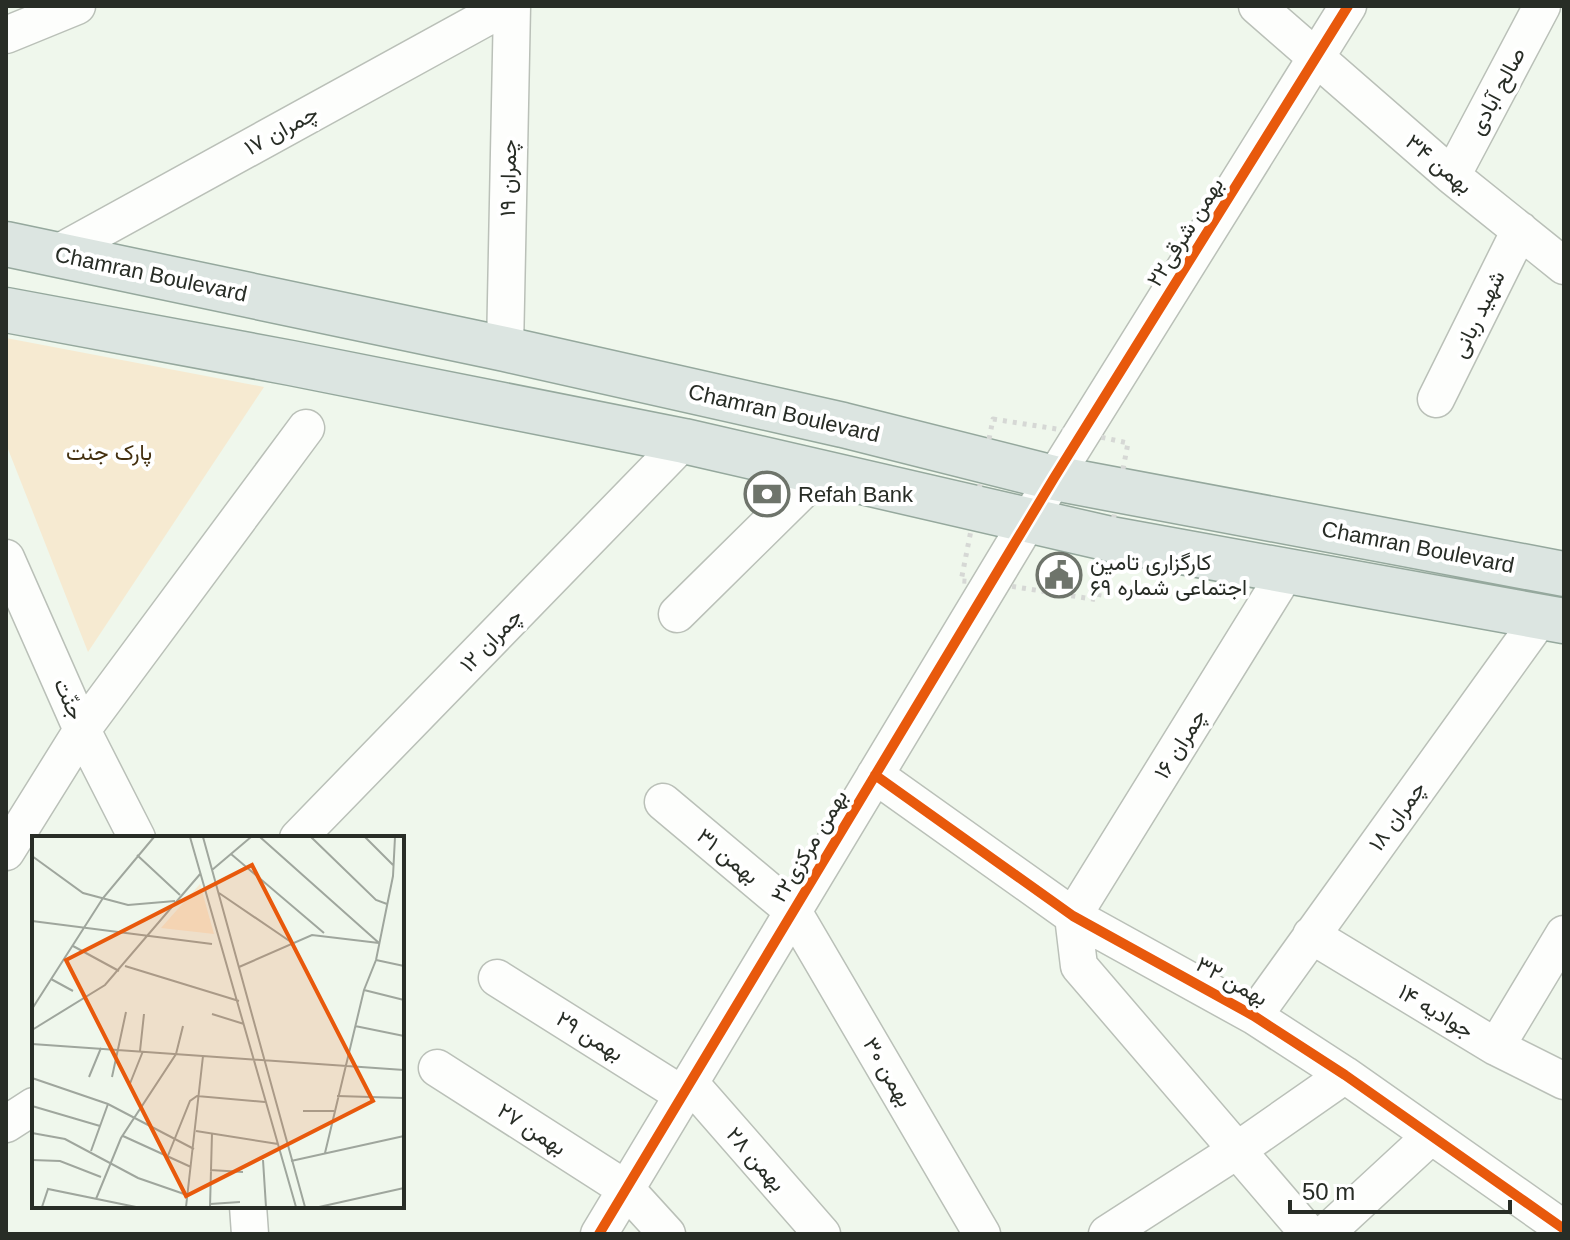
<svg xmlns="http://www.w3.org/2000/svg" width="1570" height="1240" font-family="Arial,Vazirmatn,sans-serif">
  <rect width="100%" height="100%" fill="#eff7ec"/>
  <path fill="#f6ead1" d="M 6,338 L 264,387 L 88,652 L 6,444 Z"/>
  <g fill="none" stroke-linecap="round" stroke-linejoin="round">
    <g stroke="#bac0b8" stroke-width="39">
      <path id="minor" d="M 1257,6 L 1452,176 L 1564,266
        M 6,35 L 77,6
        M 1452,176 L 1542,6
        M 56,254 L 507,6
        M 505,349 L 512,6
        M 1436,399 L 1520,230
        M 6,558 L 82,730 L 137,838
        M 1286,572 L 1073,916 L 1079,966 L 1309,1234
        M 677,614 L 821,472
        M 875,775 L 1073,916 L 1254,1016 L 1345,1075 L 1564,1229
        M 663,802 L 793,911 L 982,1234
        M 298,838 L 684,441
        M 6,852 L 82,730 L 306,428
        M 1311,935 L 1496,1047 L 1564,1081
        M 497,978 L 683,1095
        M 1254,1016 L 1541,617
        M 1496,1047 L 1564,934
        M 437,1068 L 626,1189 L 667,1234
        M 690,1083 L 822,1234
        M 6,1124 L 34,1106
        M 248,1206 L 250,1234
        M 599,1234 L 1054,478 L 1348,6
        M 1107,1234 L 1236,1151 L 1345,1075
        M 1325,1234 L 1431,1136"/>
    </g>
    <g stroke="#95a89d" stroke-width="47">
      <path id="major" d="M 6,244 L 505,349 L 843,425 L 1054,478 L 1564,574
        M 6,310 L 291,363 L 684,441 L 1110,539 L 1564,621"/>
    </g>
    <path stroke="#d6d8d5" stroke-width="5" stroke-dasharray="4 6" stroke-linecap="butt" d="M 993,419 L 1082,433 L 1128,443 L 1098,600 L 991,583 L 961,581 Z"/>
    <use href="#minor" stroke="#fdfefc" stroke-width="36"/>
    <use href="#major" stroke="#dce5e1" stroke-width="44"/>
    <g stroke="#fff" stroke-width="15">
      <path id="cycleway" d="M 875,775 L 1073,916 L 1254,1016 L 1345,1075 L 1564,1229
        M 599,1234 L 1054,478 L 1348,6"/>
    </g>
    <use href="#cycleway" stroke="#e8590c" stroke-width="10"/>
  </g>
  <defs>
    <g id="bank-ring" transform="scale(2.3)"><circle r="9.5" fill="#fff" stroke="#6e746b" stroke-width="1.5"/><path d="M-6-4H6V4H-6ZM0-2.3a2.3 2.3 0 1 0 0 4.6a2.3 2.3 0 1 0 0-4.6Z" fill="#6e746b"/></g>
    <g id="civic-ring" transform="scale(2.3)"><circle r="9.5" fill="#fff" stroke="#6e746b" stroke-width="1.5"/><path d="M-.6-6.5H3V-4.5H.6V-3L4-1V1h2V6H-6V1h2V-1L-.6-3ZM-1.2 2.5V6h2.4V2.5Z" fill="#6e746b"/></g>
  </defs>
  <g fill-rule="evenodd">
    <use href="#bank-ring" x="767" y="494"/>
    <use href="#civic-ring" x="1059" y="575"/>
  </g>
  <g text-anchor="middle" dominant-baseline="central" stroke-width="8" stroke-linejoin="round" paint-order="stroke">
    <g font-size="22" fill="#282d26" stroke="#fff">
      <text transform="translate(1497 91) rotate(-62)">صالح آبادی</text>
      <text transform="translate(281 130) rotate(-29)">چمران ۱۷</text>
      <text transform="translate(1439 164) rotate(40)">بهمن ۳۴</text>
      <text transform="translate(508 178) rotate(-89)">چمران ۱۹</text>
      <text transform="translate(1185 232) rotate(-58)">۲۲بهمن شرقی</text>
      <text transform="translate(151 274) rotate(12)">Chamran Boulevard</text>
      <text transform="translate(1478 314) rotate(-64)">شهید ربانی</text>
      <text transform="translate(784 413) rotate(13)">Chamran Boulevard</text>
      <text transform="translate(1418 547) rotate(11)">Chamran Boulevard</text>
      <text transform="translate(491 640) rotate(-46)">چمران ۱۲</text>
      <text transform="translate(69 699) rotate(66)">جنّت</text>
      <text transform="translate(1180 744) rotate(-58)">چمران ۱۶</text>
      <text transform="translate(1397 816) rotate(-54)">چمران ۱۸</text>
      <text transform="translate(809 846) rotate(-59)">۲۲بهمن مرکزی</text>
      <text transform="translate(728 856) rotate(40)">بهمن ۳۱</text>
      <text transform="translate(1232 981) rotate(29)">بهمن ۳۲</text>
      <text transform="translate(1436 1011) rotate(31)">جوادیه ۱۴</text>
      <text transform="translate(590 1036) rotate(32)">بهمن ۲۹</text>
      <text transform="translate(888 1072) rotate(60)">بهمن ۳۰</text>
      <text transform="translate(532 1129) rotate(33)">بهمن ۲۷</text>
      <text transform="translate(756 1159) rotate(49)">بهمن ۲۸</text>
    </g>
    <g font-size="22" fill="#432f0e" stroke="#fff">
      <text x="109" y="452">پارک جنت</text>
    </g>
    <g font-size="22" fill="#282d26" stroke="#fff" text-anchor="start">
      <text x="798" y="494">Refah Bank</text>
      <text x="1090" y="562">کارگزاری تامین<tspan x="1090" dy="25">اجتماعی شماره ۶۹</tspan></text>
    </g>
  </g>
  <g transform="translate(32 836)">
    <rect width="372" height="372" fill="#eff7ec"/>
    <path d="M 168,48 L 182,98 L 129,92 Z" fill="#f6ead1"/>
    <path fill="none" stroke="#9fa69d" stroke-width="2" d="M 158,1 L 264,371M 171,1 L 273,371M 228,1 L 347,107M 279,1 L 344,64 L 355,68M 333,1 L 361,29M 199,18 L 292,97M 105,19 L 148,59M 0,20 L 51,57 L 96,69 L 143,65M 180,34 L 219,1M 187,57 L 259,106M 0,85 L 180,108M 41,110 L 87,135M 344,124 L 372,130M 93,130 L 207,165M 207,131 L 280,99 L 347,107M 19,143 L 41,155M 332,154 L 372,164M 0,173 L 71,62 L 122,1M 180,178 L 212,188M 323,190 L 372,200M 0,194 L 73,149 L 169,37M 0,208 L 372,234M 108,215 L 112,178M 57,241 L 69,212M 80,241 L 94,176M 0,242 L 76,268 L 162,313M 97,250 L 111,215M 305,260 L 372,262M 0,270 L 68,290M 271,275 L 302,275M 164,295 L 246,308M 0,297 L 33,303 L 106,342 L 155,359M 91,300 L 159,331M 59,315 L 76,268M 293,317 L 332,154 L 344,124 L 361,40 L 363,1M 135,322 L 158,265 L 165,260 L 233,266M 0,324 L 28,325 L 69,341M 231,324 L 234,371M 259,325 L 372,300M 178,334 L 211,336M 64,363 L 89,302 L 144,218 L 151,190M 178,368 L 208,366M 10,371 L 16,353 L 104,371M 154,371 L 171,220M 178,371 L 180,297M 287,371 L 372,352"/>
    <path fill="#e8590c" fill-opacity="0.15" stroke="#e8590c" stroke-width="4" d="M 220,29 L 341,265 L 154,360 L 34,124 Z"/>
    <rect width="372" height="372" fill="none" stroke="#282d26" stroke-width="4"/>
  </g>
  <rect width="1570" height="1240" fill="none" stroke="#282d26" stroke-width="16"/>
  <path d="M1290 1200v12h220v-12" fill="none" stroke="#282d26" stroke-width="4"/>
  <text x="1302" y="1200" font-size="24" fill="#282d26" stroke="#ffffff" stroke-width="6" paint-order="stroke">50 m</text>
</svg>
